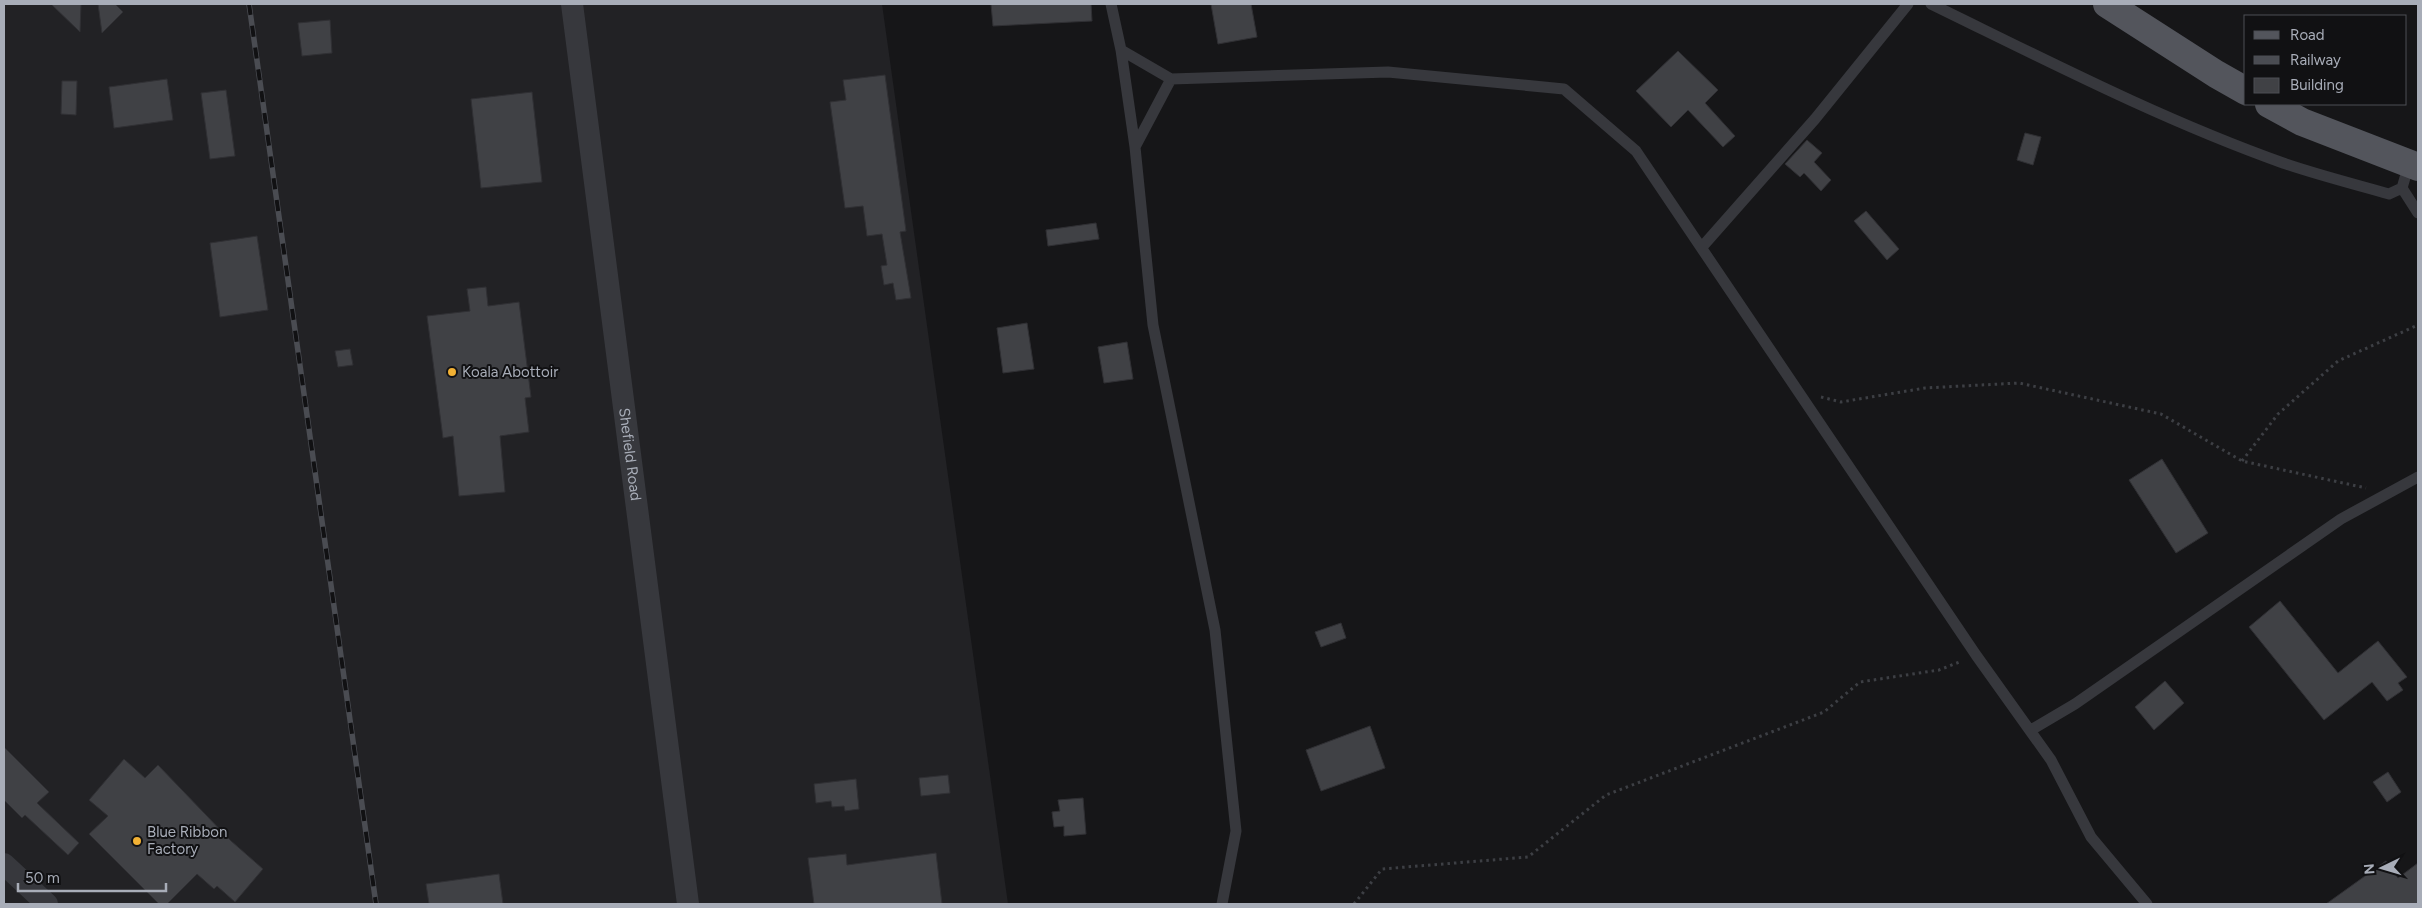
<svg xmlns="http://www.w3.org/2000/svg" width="2422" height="908" font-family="Figtree,sans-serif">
  <rect width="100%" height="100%" fill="#161618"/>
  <path fill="#222225" d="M 4,4 L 882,4 L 1008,904 L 4,904 Z"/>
  <path fill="#404145" stroke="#303034" d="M 51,4 L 81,4 L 80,32 Z
    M 98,4 L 115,4 L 123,12 L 102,33 Z
    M 991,4 L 1091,4 L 1092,21 L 993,26 Z
    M 1211,4 L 1251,4 L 1257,37 L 1218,44 Z
    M 330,20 L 332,53 L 302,56 L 298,23 Z
    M 1678,51 L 1718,90 L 1705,103 L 1735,136 L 1723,147 L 1688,110 L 1671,127 L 1636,91 Z
    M 885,75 L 906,231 L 900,232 L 911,298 L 896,300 L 893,283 L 884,285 L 881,266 L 887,265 L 882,234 L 867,236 L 863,206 L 845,208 L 830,102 L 846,100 L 843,80 Z
    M 167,79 L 173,120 L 114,128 L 109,87 Z
    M 62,81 L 77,81 L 76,115 L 61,114 Z
    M 226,90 L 235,156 L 210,159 L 201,93 Z
    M 532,92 L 542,182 L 481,188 L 471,99 Z
    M 2025,133 L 2041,137 L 2033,165 L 2017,160 Z
    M 1807,140 L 1822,153 L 1814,162 L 1831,180 L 1821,191 L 1804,173 L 1800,177 L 1785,164 Z
    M 1866,211 L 1899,249 L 1887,260 L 1854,221 Z
    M 1096,223 L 1099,239 L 1048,246 L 1046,230 Z
    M 257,236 L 268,310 L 220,317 L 210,243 Z
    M 486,287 L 488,306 L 519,302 L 531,397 L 525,398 L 529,432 L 500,436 L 505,492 L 459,496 L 453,436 L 443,438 L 427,316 L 470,311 L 467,289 Z
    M 1027,323 L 1034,369 L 1003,373 L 997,328 Z
    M 1127,342 L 1133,379 L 1104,383 L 1098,347 Z
    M 350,349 L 353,365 L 338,367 L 335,351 Z
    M 2162,459 L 2208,533 L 2176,553 L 2129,480 Z
    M 2280,601 L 2338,673 L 2378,641 L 2407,677 L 2398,683 L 2403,690 L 2387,701 L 2372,682 L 2324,720 L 2249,627 Z
    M 1341,623 L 1346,638 L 1321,647 L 1315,632 Z
    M 2165,681 L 2184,703 L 2154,730 L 2135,707 Z
    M 1370,726 L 1385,768 L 1321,791 L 1306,750 Z
    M 4,747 L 49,792 L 37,803 L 79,843 L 68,855 L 25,815 L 22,818 L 4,800 Z
    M 124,759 L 145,778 L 158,765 L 230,840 L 263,869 L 235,902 L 217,886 L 214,889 L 197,874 L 167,904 L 159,904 L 89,834 L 108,816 L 89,800 Z
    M 2388,772 L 2401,792 L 2387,802 L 2373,782 Z
    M 948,775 L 950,793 L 921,796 L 919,778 Z
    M 856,779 L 859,809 L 845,811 L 844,806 L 832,807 L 831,801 L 816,803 L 814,784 Z
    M 1083,798 L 1086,834 L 1064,836 L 1064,826 L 1054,827 L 1052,812 L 1060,811 L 1058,800 Z
    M 936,853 L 942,904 L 814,904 L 808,858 L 846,854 L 847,865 Z
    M 2386,861 L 2398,878 L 2418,863 L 2418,904 L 2326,904 Z
    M 499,874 L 503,904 L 429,904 L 426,884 Z"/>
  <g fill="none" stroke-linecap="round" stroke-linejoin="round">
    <path stroke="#3d3f44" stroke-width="3" stroke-dasharray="2.5 4" stroke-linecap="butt" d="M 1821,397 L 1841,402 L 1925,388 L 2019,383 L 2161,414 L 2242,461 L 2366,488
      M 2242,461 L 2278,414 L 2338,361 L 2418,325
      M 1354,904 L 1382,869 L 1528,857 L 1606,795 L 1824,712 L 1860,682 L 1939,670 L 1962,661"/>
    <path stroke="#37383d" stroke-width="11" d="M 1111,4 L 1121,50 L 1171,79
      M 1931,4 C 2046,60 2162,120 2283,163 C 2318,175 2354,184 2389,194 L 2402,188
      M 1121,50 L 1135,147
      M 2409,164 L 2402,188 L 2418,213
      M 1702,247 L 1815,119 L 1908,4
      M 2031,730 L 2075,704 L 2341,519 L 2418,477
      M 1222,904 L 1236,831 L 1215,630 L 1153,325 L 1135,147 L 1171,79 L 1388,72 L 1564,89 L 1636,151 L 1976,655 L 2051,760 L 2091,837 L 2147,904"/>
    <g stroke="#37383d" stroke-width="22">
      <path id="s1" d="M 572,4 L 688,904"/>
      <path d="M 4,864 L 47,904"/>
    </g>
    <path stroke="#53555c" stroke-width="28" d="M 2107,4 L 2216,74 L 2246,91
      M 2269,104 L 2302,122 L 2418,167"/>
    <g stroke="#4a4c52" stroke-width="5.5">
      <path id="rail" d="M 249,4 L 376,904"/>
    </g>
    <use href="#rail" stroke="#111113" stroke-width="4" stroke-dasharray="11" stroke-linecap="butt"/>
  </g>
  <g fill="#f2b134" stroke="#111113" stroke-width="2">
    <circle cx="452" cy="372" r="5"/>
    <circle cx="137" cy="841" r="5"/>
  </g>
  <g text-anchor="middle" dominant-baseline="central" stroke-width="4" stroke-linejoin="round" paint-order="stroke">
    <g font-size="15" fill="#a8adb8" stroke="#111113" text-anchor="start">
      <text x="462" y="372">Koala Abottoir</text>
      <text x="147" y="832">Blue Ribbon<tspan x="147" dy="17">Factory</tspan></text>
    </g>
    <g font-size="15" fill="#a8adb8" stroke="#111113">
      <text stroke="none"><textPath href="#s1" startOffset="454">Shefield Road</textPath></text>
    </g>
  </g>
  <rect width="2422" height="908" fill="none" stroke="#a8adb8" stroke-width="10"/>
  <rect x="2244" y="15" width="162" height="90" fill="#111113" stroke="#4d4f55"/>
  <rect x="2254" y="31" width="25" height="8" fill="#53555c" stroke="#4d4f55"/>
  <text x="2290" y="40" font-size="15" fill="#a8adb8">Road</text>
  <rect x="2254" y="56" width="25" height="8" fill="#4a4c52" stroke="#4d4f55"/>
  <text x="2290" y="65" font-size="15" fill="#a8adb8">Railway</text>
  <rect x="2254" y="78" width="25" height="15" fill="#404145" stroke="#4d4f55"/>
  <text x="2290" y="90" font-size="15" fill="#a8adb8">Building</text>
  <g transform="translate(2382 868) rotate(265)" stroke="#111113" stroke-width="4" paint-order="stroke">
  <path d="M0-4L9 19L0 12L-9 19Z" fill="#a8adb8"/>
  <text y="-8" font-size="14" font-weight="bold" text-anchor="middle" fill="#a8adb8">N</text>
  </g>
  <path d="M18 883v8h148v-8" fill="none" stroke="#a8adb8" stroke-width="2.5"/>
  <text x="25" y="883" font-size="15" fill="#a8adb8" stroke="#111113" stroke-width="4" paint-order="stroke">50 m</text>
</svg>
